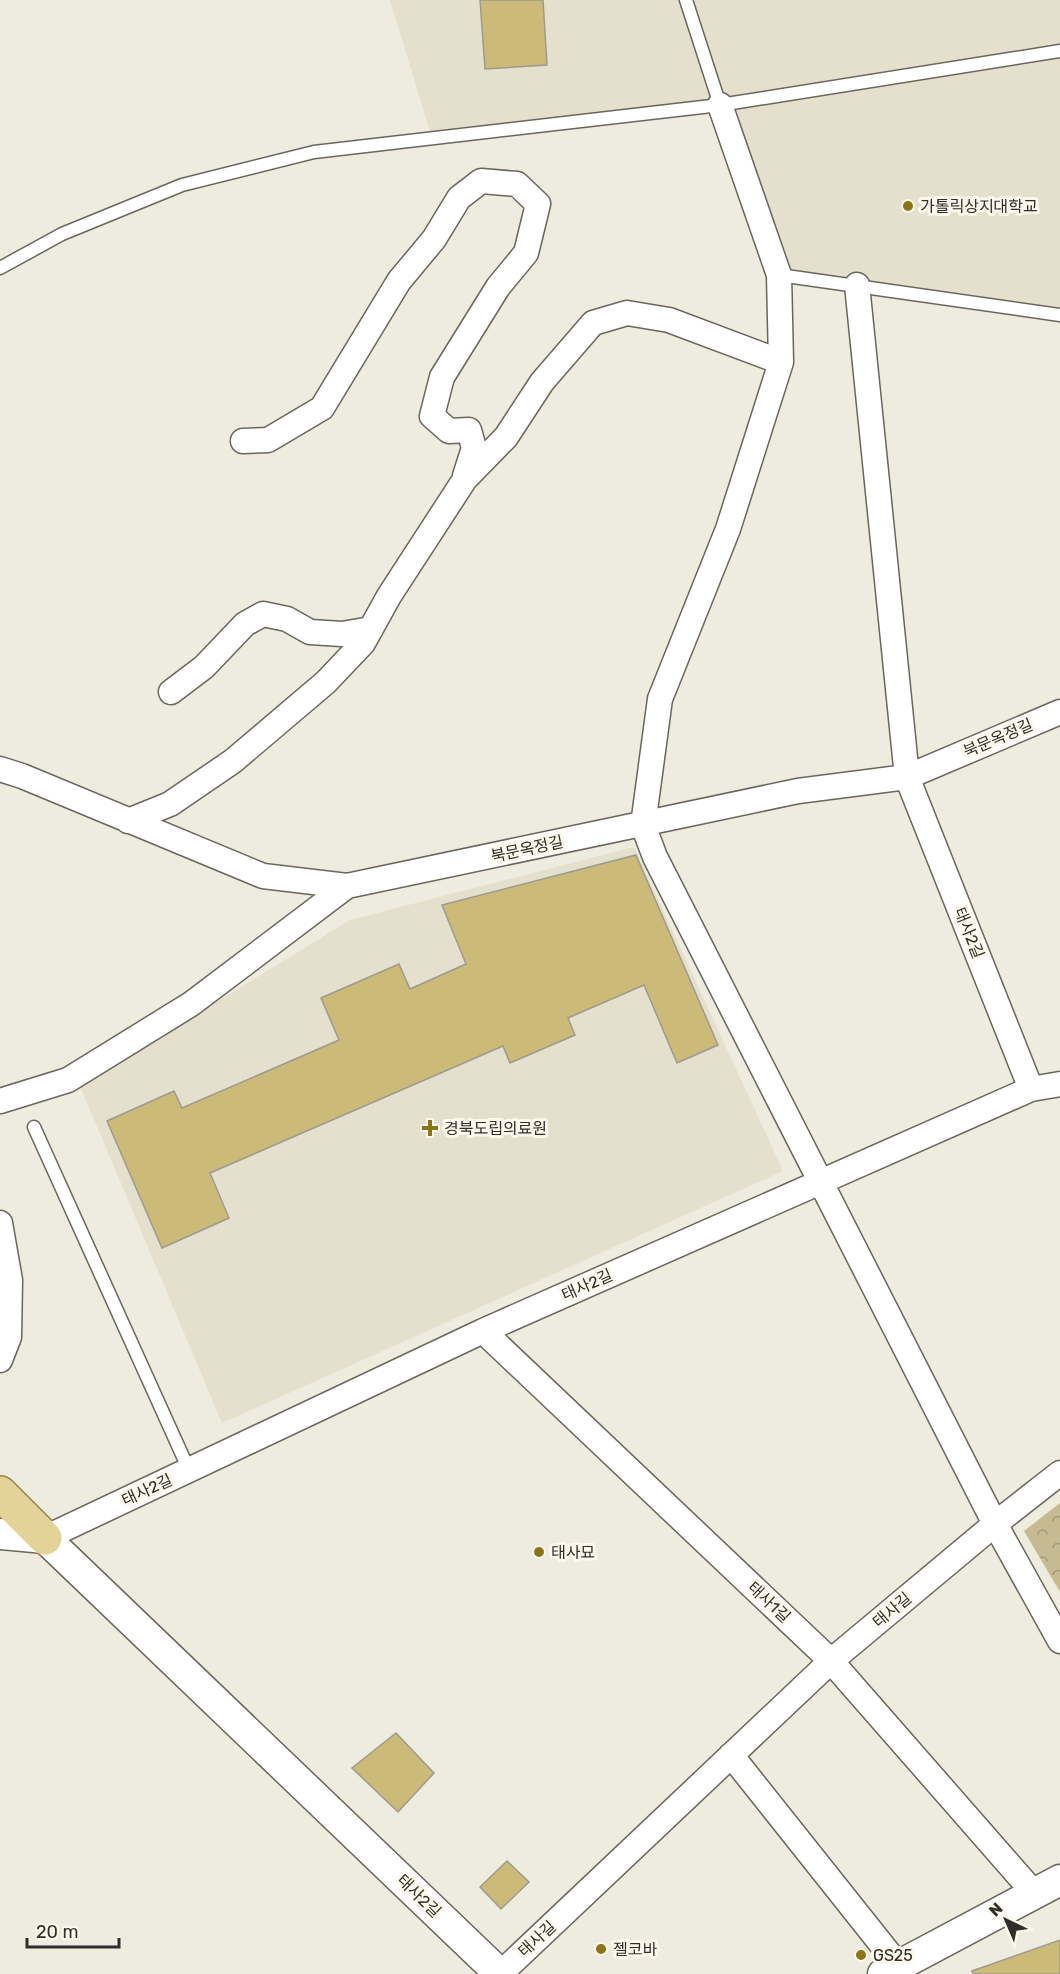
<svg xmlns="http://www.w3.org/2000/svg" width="1060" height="1974" font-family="Rubik,'Noto Sans KR',sans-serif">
  <defs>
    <pattern id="park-crowns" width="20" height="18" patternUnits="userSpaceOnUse" patternTransform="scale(1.5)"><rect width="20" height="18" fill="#c5ba91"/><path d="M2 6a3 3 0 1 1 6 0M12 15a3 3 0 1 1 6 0" fill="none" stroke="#a09877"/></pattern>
  </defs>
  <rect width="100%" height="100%" fill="#eeebdf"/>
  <path fill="#e5e0cd" d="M 390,0 L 1060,0 L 1060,315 L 779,275 L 720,105 L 432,138 Z
    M 634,847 L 783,1171 L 222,1423 L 80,1086 L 350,920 Z"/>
  <path fill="url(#park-crowns)" d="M 1060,1503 L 1060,1592 L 1024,1531 Z"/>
  <path fill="#ccba78" stroke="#9d9a8f" stroke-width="1.5" d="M 480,0 L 543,0 L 547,65 L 485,69 Z
    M 636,855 L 718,1045 L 677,1063 L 644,985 L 568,1018 L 575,1035 L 510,1063 L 503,1046 L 210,1173 L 229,1218 L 162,1248 L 107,1121 L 174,1091 L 182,1108 L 339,1040 L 321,998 L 399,964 L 410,989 L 466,964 L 442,905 Z
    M 396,1733 L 434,1773 L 398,1812 L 352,1768 Z
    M 507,1861 L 529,1882 L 501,1909 L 480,1887 Z
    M 1060,1940 L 1060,1974 L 973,1974 L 972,1971 Z"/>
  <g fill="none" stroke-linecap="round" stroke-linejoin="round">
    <g stroke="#69665c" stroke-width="15">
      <path id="service" d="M 686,0 L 720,105
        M 0,268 L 62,234 L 182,185 L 314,152 L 720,105 L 1060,51
        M 779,275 L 1060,315
        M 34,1127 L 189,1470"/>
    </g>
    <g stroke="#69665c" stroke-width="27">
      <path id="minor" d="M 720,105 L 779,275 L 781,362 L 728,529 L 660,699 L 643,825 L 655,857 L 995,1524 L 1060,1641
        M 857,285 L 907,777 L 1031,1089
        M 243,441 L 268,440 L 322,408 L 399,281 L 434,239 L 459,198 L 481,181 L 517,184 L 538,204 L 526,253 L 498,287 L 442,377 L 432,416 L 449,431 L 469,430 L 474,448 L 465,476
        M 171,692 L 204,667 L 245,624 L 263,614 L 287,619 L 310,632 L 342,634 L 371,629
        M 0,769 L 22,776 L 263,876 L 347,886 L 798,791 L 907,777 L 1060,712
        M 128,821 L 170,804 L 233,761 L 326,682 L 363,643 L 389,596 L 465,479 L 506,437 L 542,382 L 593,323 L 627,313 L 669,320 L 781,362
        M 0,1101 L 68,1080 L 191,1004 L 347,886
        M 0,1223 L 10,1280 L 9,1337 L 0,1360
        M 483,1331 L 831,1661 L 1034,1893
        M 45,1538 L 483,1331 L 1031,1089 L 1060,1084
        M 731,1755 L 898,1965 L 903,1974
        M 500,1974 L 831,1661 L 995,1524 L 1060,1473"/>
    </g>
    <g stroke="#69665c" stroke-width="33">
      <path id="tertiary" d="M 0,1534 L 45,1538 L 500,1974
        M 883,1974 L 1060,1880"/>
    </g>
    <g stroke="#988646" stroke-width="36">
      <path id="primary" d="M 0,1493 L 45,1538"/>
    </g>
    <use href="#service" stroke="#fff" stroke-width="12"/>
    <use href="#minor" stroke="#fff" stroke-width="24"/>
    <use href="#tertiary" stroke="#fff" stroke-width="30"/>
    <use href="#primary" stroke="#e3d399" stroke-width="33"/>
  </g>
  <g fill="#8b7518" stroke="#fcf8ec" stroke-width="2">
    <circle cx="908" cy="206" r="6"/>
    <path d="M427 1119h6v6h6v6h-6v6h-6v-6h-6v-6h6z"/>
    <circle cx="539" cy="1552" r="6"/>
    <circle cx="601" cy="1949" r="6"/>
    <circle cx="861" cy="1955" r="6"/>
  </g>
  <g text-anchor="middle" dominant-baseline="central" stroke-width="6" stroke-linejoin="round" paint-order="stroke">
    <g font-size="16" fill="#2f2e2a" stroke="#fcf8ec" text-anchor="start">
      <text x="920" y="206">가톨릭상지대학교</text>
      <text x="444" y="1128">경북도립의료원</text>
      <text x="551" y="1552">태사묘</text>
      <text x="613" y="1949">젤코바</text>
      <text x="873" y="1955">GS25</text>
    </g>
    <g font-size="16" fill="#2f2e2a" stroke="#fcf8ec">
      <text transform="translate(998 738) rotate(-23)">북문옥정길</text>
      <text transform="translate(527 849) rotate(-12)">북문옥정길</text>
      <text transform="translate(969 933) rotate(68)">태사2길</text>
      <text transform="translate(587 1285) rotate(-24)">태사2길</text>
      <text transform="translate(147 1490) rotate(-25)">태사2길</text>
      <text transform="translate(769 1602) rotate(43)">태사1길</text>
      <text transform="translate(892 1610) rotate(-40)">태사길</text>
      <text transform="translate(419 1896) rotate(44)">태사2길</text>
      <text transform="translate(537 1939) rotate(-43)">태사길</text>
    </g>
  </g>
  <g transform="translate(1006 1920) rotate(316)" stroke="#fcf8ec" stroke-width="4.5" paint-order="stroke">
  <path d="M0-4.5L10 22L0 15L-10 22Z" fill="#2f2e2a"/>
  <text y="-9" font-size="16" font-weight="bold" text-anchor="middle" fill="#2f2e2a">N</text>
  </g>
  <path d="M27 1938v9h92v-9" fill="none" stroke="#2f2e2a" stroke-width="3"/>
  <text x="36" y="1938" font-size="18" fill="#2f2e2a" stroke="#fcf8ec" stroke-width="4.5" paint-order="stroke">20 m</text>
</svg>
